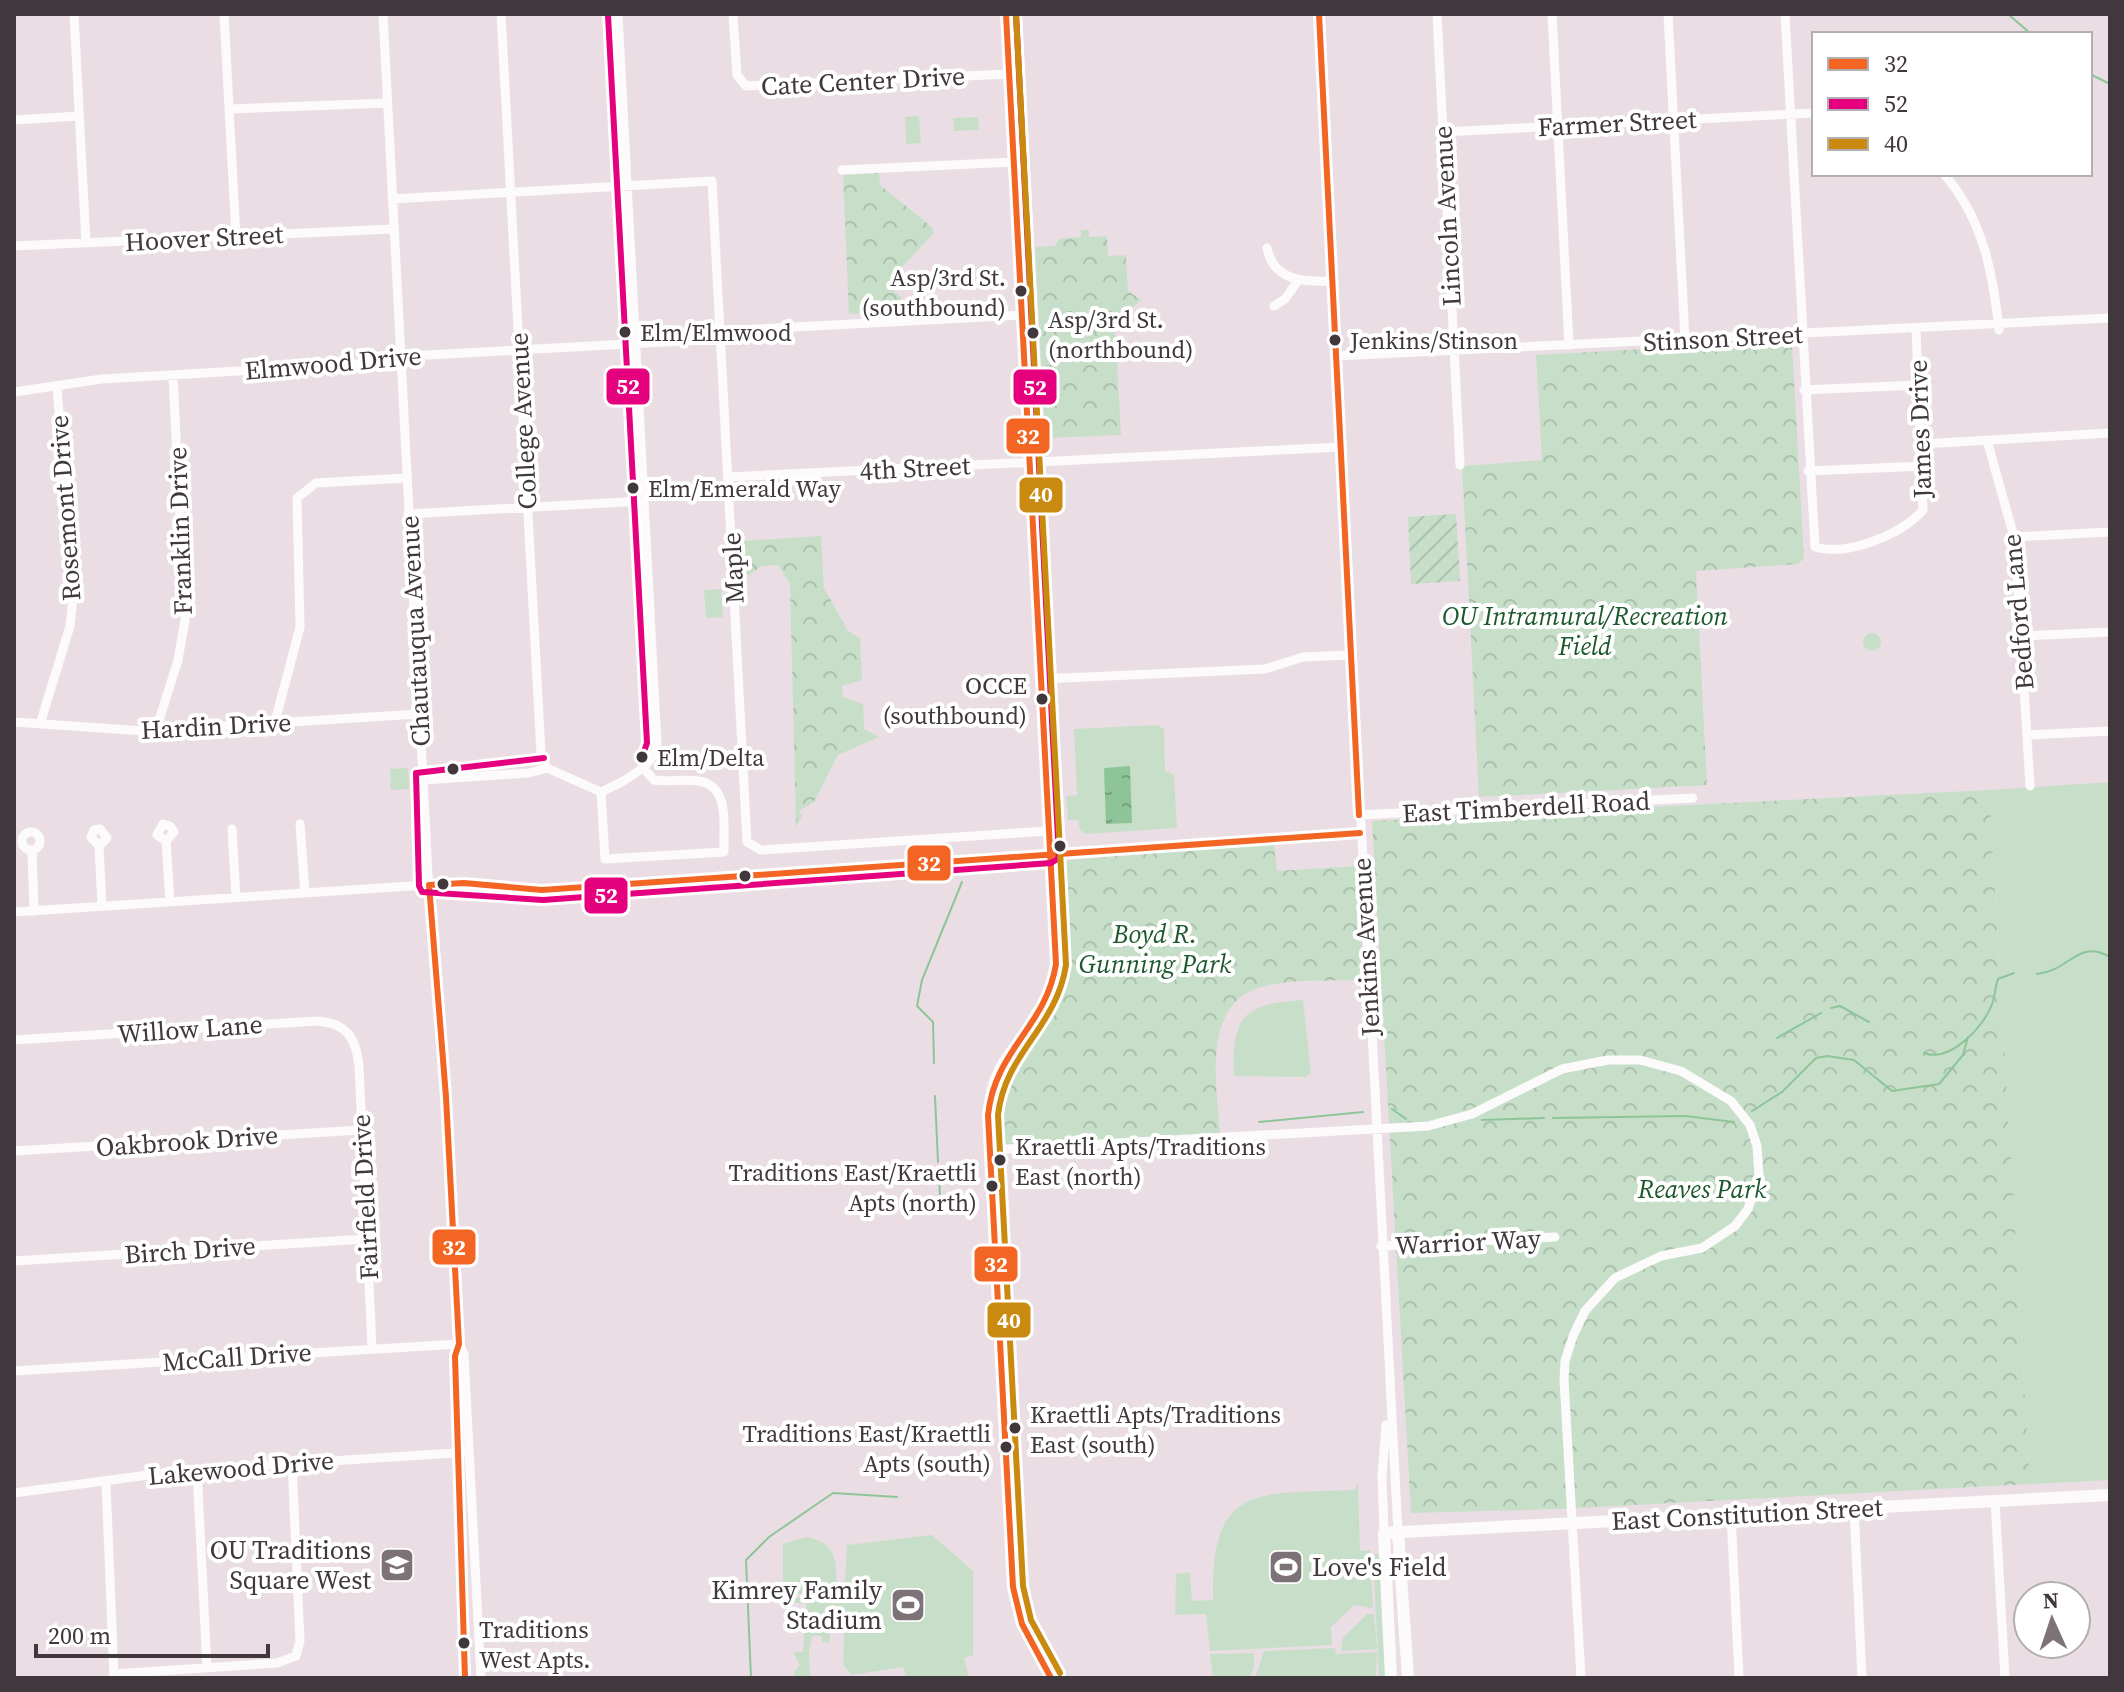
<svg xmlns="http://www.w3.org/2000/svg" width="2124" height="1692" font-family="'Source Serif 4',serif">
  <defs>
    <pattern id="park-crowns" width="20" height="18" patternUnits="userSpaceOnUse" patternTransform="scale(2)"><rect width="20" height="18" fill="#c7dfc9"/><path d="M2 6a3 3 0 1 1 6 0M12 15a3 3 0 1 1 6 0" fill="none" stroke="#acc0ae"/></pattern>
    <pattern id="garden-furrows" width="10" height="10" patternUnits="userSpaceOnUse" patternTransform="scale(2)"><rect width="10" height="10" fill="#c7dfc9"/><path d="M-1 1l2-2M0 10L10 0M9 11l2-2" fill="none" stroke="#acc0ae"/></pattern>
    <pattern id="water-ripples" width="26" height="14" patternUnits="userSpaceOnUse" patternTransform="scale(2)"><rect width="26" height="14" fill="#8ec598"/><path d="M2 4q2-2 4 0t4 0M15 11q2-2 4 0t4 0" fill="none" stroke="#75a17d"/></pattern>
  </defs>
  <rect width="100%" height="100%" fill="#eadee4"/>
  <path fill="#c7dfc9" d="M 919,116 L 921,143 L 906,144 L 905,117 Z
    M 978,117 L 979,130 L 954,131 L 953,118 Z
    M 721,589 L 723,617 L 706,618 L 704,590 Z
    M1863 642a9 9 0 1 1 18 0a9 9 0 1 1-18 0Z
    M 1157,725 L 1164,729 L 1165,771 L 1174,775 L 1177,828 L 1086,834 L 1080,830 L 1078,820 L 1068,820 L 1066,796 L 1077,795 L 1074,729 Z
    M 408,768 L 409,789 L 391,790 L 390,769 Z
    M 2110,782 L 2110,1480 L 2030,1484 L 1989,790 Z
    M 1303,1000 L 1311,1072 L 1306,1077 L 1234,1076 C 1231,1016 1244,1004 1303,1000 Z
    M 1358,1483 L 1360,1551 L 1370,1550 L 1373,1608 L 1354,1605 L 1331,1627 L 1332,1645 L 1210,1651 L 1206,1614 L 1175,1615 L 1176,1574 L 1190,1572 L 1192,1601 L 1213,1600 C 1210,1482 1258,1494 1355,1490 Z
    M 932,1535 L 973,1571 L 973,1655 L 964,1658 L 969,1678 L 907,1678 L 903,1667 L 852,1675 L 843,1665 L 845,1615 L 833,1614 L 829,1643 L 822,1642 L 822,1636 L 812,1636 L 809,1651 L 810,1675 L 815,1678 L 795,1678 L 794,1672 L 800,1665 L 793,1652 L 803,1652 L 806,1604 L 790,1602 L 786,1608 L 787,1598 L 844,1596 L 847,1545 Z
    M 806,1537 C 839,1543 837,1564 836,1593 L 783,1594 L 783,1544 Z
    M 1380,1554 L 1386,1678 L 1379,1678 L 1373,1555 Z
    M 1367,1614 L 1374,1614 L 1377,1649 L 1341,1651 L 1343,1638 Z
    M 1335,1648 L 1336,1654 L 1377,1652 L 1376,1678 L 1255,1678 L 1264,1651 Z
    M 1254,1653 L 1254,1667 L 1250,1678 L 1213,1678 L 1210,1654 Z"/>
  <path fill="url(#park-crowns)" d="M 879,173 L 880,185 L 933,228 L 933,234 L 886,284 L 902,298 L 894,311 L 849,314 L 843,175 Z
    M 1081,230 L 1089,230 L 1089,237 L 1107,236 L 1108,256 L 1126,255 L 1128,291 L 1141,300 L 1115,323 L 1121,435 L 1045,438 L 1035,247 L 1055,246 L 1059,239 L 1081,237 Z
    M 1787,341 L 1792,345 L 1804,559 L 1797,564 L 1696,571 L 1707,785 L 1479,797 L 1462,466 L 1542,460 L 1536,355 Z
    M 821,536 L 824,588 L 848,631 L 860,638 L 862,680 L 842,686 L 843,697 L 863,704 L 864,729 L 879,737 L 838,755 L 814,802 L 799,811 L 802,816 L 796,827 L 790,584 L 778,565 L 762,566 L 744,578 L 742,541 Z
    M 1989,790 L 2030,1484 L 1559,1509 L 1411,1513 L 1372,821 Z
    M 1274,843 L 1277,871 L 1358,866 L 1363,980 C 1333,981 1299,979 1269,985 C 1199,998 1217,1084 1220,1134 L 994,1145 C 993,1123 989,1097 998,1076 C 1014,1035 1049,1025 1060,974 L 1057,861 Z"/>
  <path fill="url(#garden-furrows)" d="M 1456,514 L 1460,581 L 1411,584 L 1408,517 Z"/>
  <path fill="url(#water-ripples)" d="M 1130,766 L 1132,823 L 1106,824 L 1104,768 Z"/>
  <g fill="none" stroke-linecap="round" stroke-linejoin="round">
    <path stroke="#8ec598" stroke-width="2" d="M 2008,14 L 2031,34
      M 2090,74 L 2110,84
      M 2037,974 C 2070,971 2078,938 2110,957
      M 1831,1008 L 1840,1006 L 1869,1022
      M 1777,1038 L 1821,1013
      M 1924,1053 C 1950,1063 1984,1027 1992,1004 C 1995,997 1995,987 1998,979 L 2014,973
      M 934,1063 L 933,1022 L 917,1006 L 922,980 L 962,882
      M 935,1096 L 938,1162
      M 1392,1109 L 1406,1119
      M 1752,1111 L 1782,1092 L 1816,1058 L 1827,1056 L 1854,1060 L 1892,1091 L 1939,1084 L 1963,1055 L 1968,1037
      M 1553,1118 L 1685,1116 L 1734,1122
      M 1482,1120 L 1544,1118
      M 1259,1122 L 1363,1112
      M 939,1177 L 940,1196
      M 751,1678 L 746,1560 L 769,1537 L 833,1493 L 897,1497"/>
    <path stroke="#fcfafb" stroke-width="9" d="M 74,14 L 86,243
      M 224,14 L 236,237
      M 383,14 L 428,875 L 446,1097 L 459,1344 L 455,1356 L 465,1678
      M 501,14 L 541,754 L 547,768 L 601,792
      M 618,14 L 657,744 C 656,766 619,784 601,792 L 605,859 L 724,852 C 723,828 731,786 699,781 C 684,779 669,782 654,780 L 642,767
      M 733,14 L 737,75 L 746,86 L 1009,74
      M 1006,14 L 1056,964 C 1053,1032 988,1042 988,1115 L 1013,1587 L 1022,1624 L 1051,1678
      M 1319,14 L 1398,1532
      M 1437,14 L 1460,465
      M 1552,14 L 1569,345
      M 1668,14 L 1685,339
      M 1785,14 L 1815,547 C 1847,557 1902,534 1923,510 L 1916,329
      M 230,109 L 388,103
      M 14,120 L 79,116
      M 1443,132 L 1814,113
      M 842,170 L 1015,162
      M 1944,174 C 1983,219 1993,273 1999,330
      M 392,199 L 712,181 L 747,842 L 761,850 L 1048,831
      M 14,246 L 393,229
      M 1267,248 C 1274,282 1304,282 1332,281
      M 1274,306 L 1285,299 L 1297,282
      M 720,331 L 1023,315
      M 1336,356 L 2110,318
      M 1804,390 L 1919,385
      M 14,392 L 102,379 L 391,362 L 409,356 L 720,339
      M 1987,440 L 2015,541 L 2030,786
      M 1922,444 L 2110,433
      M 1808,471 L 1923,466
      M 728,477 L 1341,447
      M 408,514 L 643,501
      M 2014,537 L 2110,532
      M 2022,636 L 2110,632
      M 1041,679 L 1265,669 L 1303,657 L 1351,655
      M 41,721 L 70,626 L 73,598 L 57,386
      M 14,722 L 144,731 L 419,714
      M 275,722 L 300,627 L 297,498 L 316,483 L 406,478
      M 156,730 L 178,660 L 185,620 L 173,376
      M 2027,735 L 2110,731
      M 423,780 L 529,773 L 547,768
      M 1359,815 L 1693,798
      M 300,824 L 305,893
      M 232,829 L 236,897
      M22 841a9 9 0 1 1 18 0a9 9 0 1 1-18 0Z
      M 166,841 L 157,835 L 163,824 L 170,826 L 174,832 L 166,841 L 170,901
      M 99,846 L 107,838 L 100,829 L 94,830 L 91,837 L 99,846 L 102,906
      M 32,850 L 34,911
      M 14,912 L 457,883 L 542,890 L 1360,833
      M 14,1040 L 317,1021 C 347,1023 356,1038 359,1066 L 372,1348
      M 990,1150 L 1428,1126 L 1472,1114 L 1562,1069 L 1608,1060 L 1640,1060 L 1681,1071 L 1731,1101 L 1750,1125 L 1757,1146 L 1759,1176 L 1748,1209 L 1735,1226 L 1702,1248 L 1661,1256 L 1615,1278 L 1585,1311 L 1573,1336 L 1565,1361 L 1564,1380 L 1581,1678
      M 14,1151 L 361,1130
      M 1381,1246 L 1555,1237
      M 14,1261 L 366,1239
      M 459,1344 L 464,1354 L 481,1678
      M 14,1371 L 459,1344
      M 197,1470 L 207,1667
      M 106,1482 L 114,1678
      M 14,1493 L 178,1471 L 469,1452
      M 1995,1501 L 2005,1678
      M 1854,1508 L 1862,1678
      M 1731,1514 L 1739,1678
      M 1384,1533 L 1382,1476 L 1386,1425
      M 114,1674 L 277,1663 L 296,1656 L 300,1641 L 292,1463"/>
    <path stroke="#fcfafb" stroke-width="12" d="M 1398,1532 L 1408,1678
      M 1391,1678 L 1384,1533 L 2110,1495"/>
    <g stroke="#fff" stroke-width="12">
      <path id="bus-1" d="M 1006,14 L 1056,964 C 1046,1027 995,1049 988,1115 L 1013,1587 L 1022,1624 L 1051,1678
        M 1319,14 L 1359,815
        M 465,1678 L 455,1356 L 459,1344 L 446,1097 L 429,885 L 464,883 L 542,890 L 1360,833"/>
    </g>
    <g stroke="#fff" stroke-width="12">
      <path id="bus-2" d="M 608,15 L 647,743 L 642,757
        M 544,758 L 416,773 L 419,886 L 422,892 L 543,900 L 1051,863 L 1059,858 L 1016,14"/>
    </g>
    <g stroke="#fff" stroke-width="12">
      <path id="bus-3" d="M 1016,14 L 1066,965 C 1056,1029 1005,1052 998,1115 L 1023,1586 L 1031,1620 L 1060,1673"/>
    </g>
    <use href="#bus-1" stroke="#f26522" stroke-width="6"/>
    <use href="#bus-2" stroke="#e5007d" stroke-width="6"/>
    <use href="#bus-3" stroke="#c98a0f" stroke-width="6"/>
  </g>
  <defs>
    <g id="university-square" transform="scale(1.8)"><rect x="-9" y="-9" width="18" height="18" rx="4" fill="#7c7277" stroke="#fff"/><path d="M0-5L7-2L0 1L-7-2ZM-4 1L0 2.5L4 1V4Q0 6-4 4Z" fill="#fff"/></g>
    <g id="stadium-square" transform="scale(1.8)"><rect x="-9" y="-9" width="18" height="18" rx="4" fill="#7c7277" stroke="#fff"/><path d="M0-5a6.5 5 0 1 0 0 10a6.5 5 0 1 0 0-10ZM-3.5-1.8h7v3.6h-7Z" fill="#fff"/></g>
  </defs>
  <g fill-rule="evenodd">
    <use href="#university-square" x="397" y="1565"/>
    <use href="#stadium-square" x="1286" y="1567"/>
    <use href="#stadium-square" x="908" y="1605"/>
  </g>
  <g fill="#40383c" stroke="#fff" stroke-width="3">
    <circle cx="1021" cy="291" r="7"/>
    <circle cx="625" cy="332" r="7"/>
    <circle cx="1033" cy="333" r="7"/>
    <circle cx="1335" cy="340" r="7"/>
    <circle cx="633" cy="488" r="7"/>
    <circle cx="1042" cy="699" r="7"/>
    <circle cx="642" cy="757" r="7"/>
    <circle cx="453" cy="769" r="7"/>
    <circle cx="1060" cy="846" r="7"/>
    <circle cx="745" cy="876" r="7"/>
    <circle cx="443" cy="884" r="7"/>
    <circle cx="1000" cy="1160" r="7"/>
    <circle cx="992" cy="1186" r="7"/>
    <circle cx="1015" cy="1428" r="7"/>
    <circle cx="1006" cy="1447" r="7"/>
    <circle cx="464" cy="1643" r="7"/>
  </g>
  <g text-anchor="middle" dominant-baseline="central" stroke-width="8" stroke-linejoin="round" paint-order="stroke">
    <g font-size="24" fill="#40383c" stroke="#fff" text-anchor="start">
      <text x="1006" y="277" text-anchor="end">Asp/3rd St.<tspan x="1006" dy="30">(southbound)</tspan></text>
      <text x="1048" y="319">Asp/3rd St.<tspan x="1048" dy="30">(northbound)</tspan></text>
      <text x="640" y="332">Elm/Elmwood</text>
      <text x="1350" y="340">Jenkins/Stinson</text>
      <text x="648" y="488">Elm/Emerald Way</text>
      <text x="1027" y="685" text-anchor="end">OCCE<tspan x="1027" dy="30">(southbound)</tspan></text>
      <text x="657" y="757">Elm/Delta</text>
      <text x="1015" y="1146">Kraettli Apts/Traditions<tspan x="1015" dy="30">East (north)</tspan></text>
      <text x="977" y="1172" text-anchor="end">Traditions East/Kraettli<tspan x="977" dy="30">Apts (north)</tspan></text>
      <text x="1030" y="1414">Kraettli Apts/Traditions<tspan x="1030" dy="30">East (south)</tspan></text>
      <text x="991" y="1433" text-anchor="end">Traditions East/Kraettli<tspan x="991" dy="30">Apts (south)</tspan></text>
      <text x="479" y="1629">Traditions<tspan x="479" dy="30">West Apts.</tspan></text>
    </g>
    <g font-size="26" fill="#40383c" stroke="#fff">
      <text transform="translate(863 81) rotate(-3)">Cate Center Drive</text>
      <text transform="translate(1617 123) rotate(-3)">Farmer Street</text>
      <text transform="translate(1447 216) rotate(-93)">Lincoln Avenue</text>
      <text transform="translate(204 238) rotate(-3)">Hoover Street</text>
      <text transform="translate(1723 338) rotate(-3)">Stinson Street</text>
      <text transform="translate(333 363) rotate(-5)">Elmwood Drive</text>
      <text transform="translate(523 421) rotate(-93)">College Avenue</text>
      <text transform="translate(1920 429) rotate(-92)">James Drive</text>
      <text transform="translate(915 468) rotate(-3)">4th Street</text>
      <text transform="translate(65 508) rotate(-94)">Rosemont Drive</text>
      <text transform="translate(180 531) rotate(-92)">Franklin Drive</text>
      <text transform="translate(733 568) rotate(-93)">Maple</text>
      <text transform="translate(2018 612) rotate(-95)">Bedford Lane</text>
      <text transform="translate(415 631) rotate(-93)">Chautauqua Avenue</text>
      <text transform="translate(216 726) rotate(-3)">Hardin Drive</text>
      <text transform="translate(1526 807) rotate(-3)">East Timberdell Road</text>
      <text transform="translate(1366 947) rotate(-93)">Jenkins Avenue</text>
      <text transform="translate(190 1029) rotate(-4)">Willow Lane</text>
      <text transform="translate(187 1141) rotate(-4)">Oakbrook Drive</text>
      <text transform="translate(365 1197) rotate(-93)">Fairfield Drive</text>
      <text transform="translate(1468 1242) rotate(-3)">Warrior Way</text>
      <text transform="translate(190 1250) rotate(-4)">Birch Drive</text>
      <text transform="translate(237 1357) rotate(-4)">McCall Drive</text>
      <text transform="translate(241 1468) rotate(-5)">Lakewood Drive</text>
      <text transform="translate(1747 1514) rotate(-3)">East Constitution Street</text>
    </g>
    <g font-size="26" font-style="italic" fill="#1d582d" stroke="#fff">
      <text x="1585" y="616">OU Intramural/Recreation<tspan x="1585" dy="30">Field</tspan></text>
      <text x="1155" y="934">Boyd R.<tspan x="1155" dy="30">Gunning Park</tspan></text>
      <text x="1702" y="1189">Reaves Park</text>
    </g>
    <g font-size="26" fill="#40383c" stroke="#fff" text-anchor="end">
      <text x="371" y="1550">OU Traditions<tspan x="371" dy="30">Square West</tspan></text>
      <text x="1312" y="1567" text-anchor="start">Love's Field</text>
      <text x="882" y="1590">Kimrey Family<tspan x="882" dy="30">Stadium</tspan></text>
    </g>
  </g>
  <g stroke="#fff" stroke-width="3">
    <rect x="605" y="367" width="46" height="39" rx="8" fill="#e5007d"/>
    <rect x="1012" y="368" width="46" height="38" rx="8" fill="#e5007d"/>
    <rect x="1005" y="417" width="46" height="38" rx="8" fill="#f26522"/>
    <rect x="1018" y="476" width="46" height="38" rx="8" fill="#c98a0f"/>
    <rect x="906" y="844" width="46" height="38" rx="8" fill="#f26522"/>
    <rect x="583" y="876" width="46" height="39" rx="8" fill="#e5007d"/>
    <rect x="431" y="1228" width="46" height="38" rx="8" fill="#f26522"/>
    <rect x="973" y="1245" width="46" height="38" rx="8" fill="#f26522"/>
    <rect x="986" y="1301" width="46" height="38" rx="8" fill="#c98a0f"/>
  </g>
  <g font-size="22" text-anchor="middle" font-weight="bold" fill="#fff">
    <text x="628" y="394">52</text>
    <text x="1035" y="395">52</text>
    <text x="1028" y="444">32</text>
    <text x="1041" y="502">40</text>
    <text x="929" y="871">32</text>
    <text x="606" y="903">52</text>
    <text x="454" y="1255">32</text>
    <text x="996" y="1272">32</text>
    <text x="1009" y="1328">40</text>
  </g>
  <rect width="2124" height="1692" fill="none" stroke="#40383c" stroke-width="32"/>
  <rect x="1812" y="32" width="280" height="144" fill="#ffffff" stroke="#b3afb1" stroke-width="2"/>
  <rect x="1828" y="58" width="40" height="12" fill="#f26522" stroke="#b3afb1" stroke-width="2"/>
  <text x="1884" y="72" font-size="24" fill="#40383c">32</text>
  <rect x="1828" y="98" width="40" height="12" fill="#e5007d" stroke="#b3afb1" stroke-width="2"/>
  <text x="1884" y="112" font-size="24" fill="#40383c">52</text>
  <rect x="1828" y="138" width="40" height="12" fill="#c98a0f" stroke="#b3afb1" stroke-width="2"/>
  <text x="1884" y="152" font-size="24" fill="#40383c">40</text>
  <g transform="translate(2052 1620) rotate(357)"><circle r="38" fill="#ffffff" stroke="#b3afb1" stroke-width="2"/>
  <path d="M0-6L14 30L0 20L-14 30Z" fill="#7c7277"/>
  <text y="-12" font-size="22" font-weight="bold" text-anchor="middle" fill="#40383c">N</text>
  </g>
  <path d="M36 1644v12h232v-12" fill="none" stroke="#40383c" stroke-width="4"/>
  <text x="48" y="1644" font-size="24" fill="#40383c" stroke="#ffffff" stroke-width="6" paint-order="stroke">200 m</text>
</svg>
